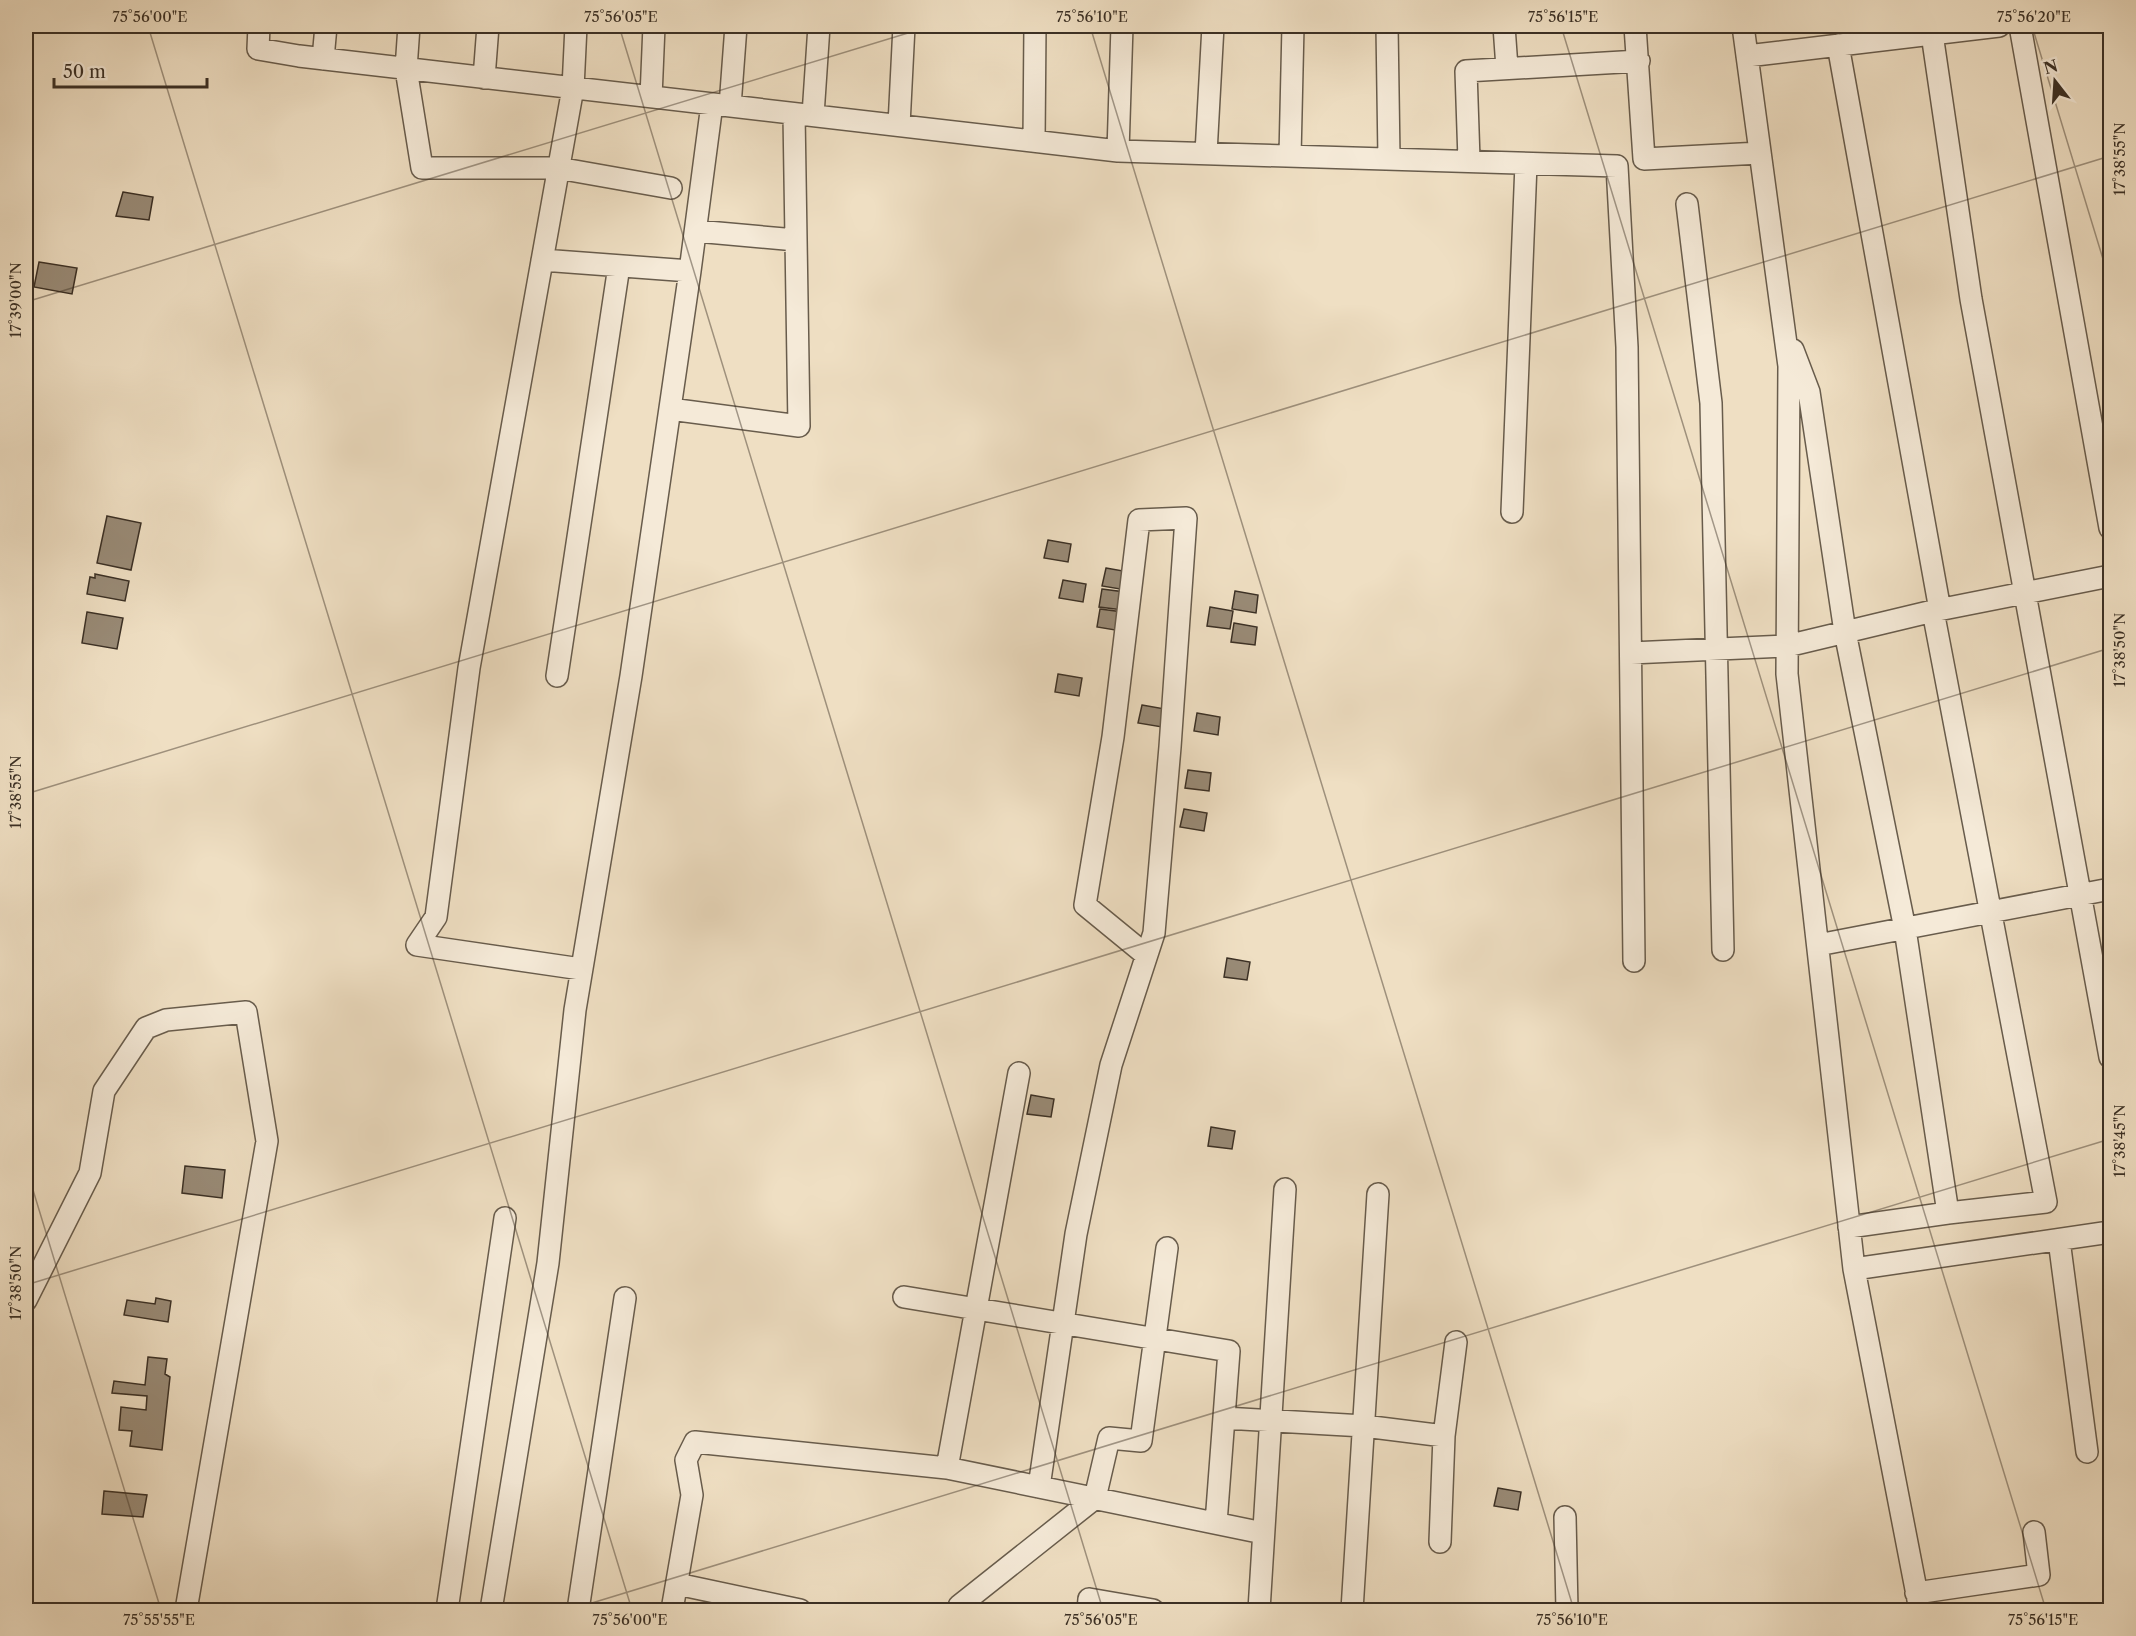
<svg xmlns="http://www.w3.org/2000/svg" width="2136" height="1636" font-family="'Libre Caslon Text',serif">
  <rect width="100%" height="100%" fill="#efdfc3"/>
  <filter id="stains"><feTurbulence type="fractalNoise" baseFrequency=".00333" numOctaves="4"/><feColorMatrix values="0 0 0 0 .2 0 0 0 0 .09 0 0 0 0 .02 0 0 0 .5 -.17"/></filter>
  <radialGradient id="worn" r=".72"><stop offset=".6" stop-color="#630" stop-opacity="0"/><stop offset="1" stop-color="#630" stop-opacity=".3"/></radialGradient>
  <path fill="#998b77" stroke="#3b3025" stroke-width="1.5" d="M 123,192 L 153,197 L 149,220 L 116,216 Z
    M 39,262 L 77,268 L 72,294 L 34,287 Z
    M 107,516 L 141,523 L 131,570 L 97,563 Z
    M 1048,540 L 1071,544 L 1068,562 L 1044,558 Z
    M 1106,568 L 1129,572 L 1126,590 L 1102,586 Z
    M 95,574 L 129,581 L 125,601 L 87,594 L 90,577 L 95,578 Z
    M 1063,580 L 1086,584 L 1083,602 L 1059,598 Z
    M 1102,589 L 1125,592 L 1123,610 L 1099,607 Z
    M 1235,591 L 1258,595 L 1256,613 L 1232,609 Z
    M 1210,607 L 1233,611 L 1230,629 L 1207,626 Z
    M 1100,609 L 1123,612 L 1121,631 L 1097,627 Z
    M 87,612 L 123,618 L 117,649 L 82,643 Z
    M 1234,623 L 1257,627 L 1255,645 L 1231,642 Z
    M 1058,674 L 1082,678 L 1079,696 L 1055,692 Z
    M 1142,705 L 1165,709 L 1162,727 L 1138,723 Z
    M 1197,713 L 1220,717 L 1218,735 L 1194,731 Z
    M 1188,770 L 1211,773 L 1209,791 L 1185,788 Z
    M 1184,809 L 1207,813 L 1204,831 L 1180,827 Z
    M 1227,958 L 1250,962 L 1247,980 L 1224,977 Z
    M 1031,1095 L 1054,1099 L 1051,1117 L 1027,1114 Z
    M 1211,1127 L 1235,1131 L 1232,1149 L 1208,1146 Z
    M 185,1166 L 225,1170 L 222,1198 L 182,1193 Z
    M 156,1298 L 171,1301 L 168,1322 L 124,1315 L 127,1300 L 155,1304 Z
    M 148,1357 L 167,1359 L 165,1374 L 170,1377 L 162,1450 L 130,1446 L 132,1431 L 119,1430 L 121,1407 L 146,1410 L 147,1396 L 112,1393 L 114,1381 L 145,1385 Z
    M 1498,1488 L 1521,1492 L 1518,1510 L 1494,1506 Z
    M 104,1491 L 147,1495 L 143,1517 L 102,1514 Z"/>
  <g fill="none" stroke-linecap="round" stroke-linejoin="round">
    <g stroke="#685c4c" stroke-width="24">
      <path id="street" d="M 259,26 L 258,49 L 299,56 L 1118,151 L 1617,166 L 1627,347 L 1634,961
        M 409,26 L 406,69 L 422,168 L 558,168 L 671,188
        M 576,26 L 573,88 L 469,668 L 436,917 L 417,945 L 581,969
        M 1387,26 L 1389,158
        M 1504,26 L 1507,68
        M 1635,26 L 1644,159 L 1760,153
        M 1743,26 L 1789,366 L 1787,674 L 1854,1269 L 1920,1610
        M 2020,26 L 2110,528
        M 1932,34 L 1971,299 L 2110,1057
        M 1838,45 L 1940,610
        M 1747,56 L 1999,26
        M 323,59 L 326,26
        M 484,78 L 488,26
        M 651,97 L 654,26
        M 730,106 L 736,26
        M 813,115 L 819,26
        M 899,125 L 904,26
        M 1034,141 L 1035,26
        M 1118,151 L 1122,26
        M 1206,153 L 1213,26
        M 1290,156 L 1293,26
        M 1469,160 L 1466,71 L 1639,61
        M 1687,204 L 1711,403 L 1723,950
        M 696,231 L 796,240
        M 542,260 L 690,271 L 712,104
        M 1793,350 L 1809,392 L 1845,632 L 1905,929 L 1948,1213 L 1849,1227
        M 670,409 L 799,426 L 794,114
        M 1512,512 L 1526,164
        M 1933,611 L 2046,1202 L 1948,1213
        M 1631,653 L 1787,646 L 1933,611 L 2110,576
        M 557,676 L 619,266
        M 1818,945 L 2110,889
        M 2059,1240 L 2087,1452
        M 1854,1269 L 2110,1232
        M 904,1297 L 1229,1351 L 1216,1523
        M 26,1300 L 90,1173 L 104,1091 L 146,1028 L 166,1020 L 246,1012 L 267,1141 L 186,1610
        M 1224,1418 L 1364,1426 L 1444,1436
        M 947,1468 L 1019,1073
        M 1039,1487 L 1076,1234 L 1111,1065 L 1154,933 L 1170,747 L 1186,518 L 1139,520 L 1113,737 L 1085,905 L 1146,955
        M 1565,1517 L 1567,1610
        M 1440,1542 L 1444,1436 L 1456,1342
        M 677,1584 L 800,1610
        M 1916,1593 L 2039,1575 L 2034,1532
        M 447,1610 L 505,1218
        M 491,1610 L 548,1263 L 575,1010 L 631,676 L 690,271
        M 578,1610 L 625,1298
        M 672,1610 L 692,1495 L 686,1460 L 695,1442 L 947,1468 L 1263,1533
        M 958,1610 L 959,1606 L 1095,1498 L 1109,1438 L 1141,1441 L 1167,1248
        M 1088,1610 L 1089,1599 L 1153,1610
        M 1259,1610 L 1285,1189
        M 1352,1610 L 1378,1194"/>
    </g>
    <use href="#street" stroke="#f5ead8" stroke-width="21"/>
  </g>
  <path fill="none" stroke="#3b3025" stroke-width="1.5" stroke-opacity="0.45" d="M 148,26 L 632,1610M 619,26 L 1103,1610M 1090,26 L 1574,1610M 1561,26 L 2046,1610M 2032,26 L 2110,282M 26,302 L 931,26M 26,794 L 2110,156M 26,1167 L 161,1610M 26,1285 L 2110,648M 569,1610 L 2110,1139"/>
  <rect width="2136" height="1636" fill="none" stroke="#efdfc3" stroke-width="66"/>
  <g transform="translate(2055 81) rotate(343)" stroke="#f5ead8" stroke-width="4.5" paint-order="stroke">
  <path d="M0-4.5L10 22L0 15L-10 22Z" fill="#3b3025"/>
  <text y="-9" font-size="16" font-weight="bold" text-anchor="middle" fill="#3b3025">N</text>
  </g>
  <path d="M54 78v9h153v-9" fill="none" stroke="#3b3025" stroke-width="3"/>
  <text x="63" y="78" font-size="18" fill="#3b3025" stroke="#f5ead8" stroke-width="4.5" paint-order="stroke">50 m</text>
  <rect x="33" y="33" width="2070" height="1570" fill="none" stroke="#3b3025" stroke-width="2"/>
  <g font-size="15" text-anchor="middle" fill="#3b3025">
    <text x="150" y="22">75°56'00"E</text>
    <text x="621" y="22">75°56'05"E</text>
    <text x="1092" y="22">75°56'10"E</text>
    <text x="1563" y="22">75°56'15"E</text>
    <text x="2034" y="22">75°56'20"E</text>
    <text transform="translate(2120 159) rotate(-90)" y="5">17°38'55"N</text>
    <text transform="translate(16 300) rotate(-90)" y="5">17°39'00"N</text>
    <text transform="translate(2120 650) rotate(-90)" y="5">17°38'50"N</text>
    <text transform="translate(16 792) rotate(-90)" y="5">17°38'55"N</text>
    <text transform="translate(2120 1141) rotate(-90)" y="5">17°38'45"N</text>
    <text transform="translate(16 1283) rotate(-90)" y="5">17°38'50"N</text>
    <text x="159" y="1625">75°55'55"E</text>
    <text x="630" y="1625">75°56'00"E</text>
    <text x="1101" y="1625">75°56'05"E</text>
    <text x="1572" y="1625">75°56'10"E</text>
    <text x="2043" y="1625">75°56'15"E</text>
  </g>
  <rect width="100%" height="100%" filter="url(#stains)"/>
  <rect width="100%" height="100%" fill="url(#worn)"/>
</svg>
